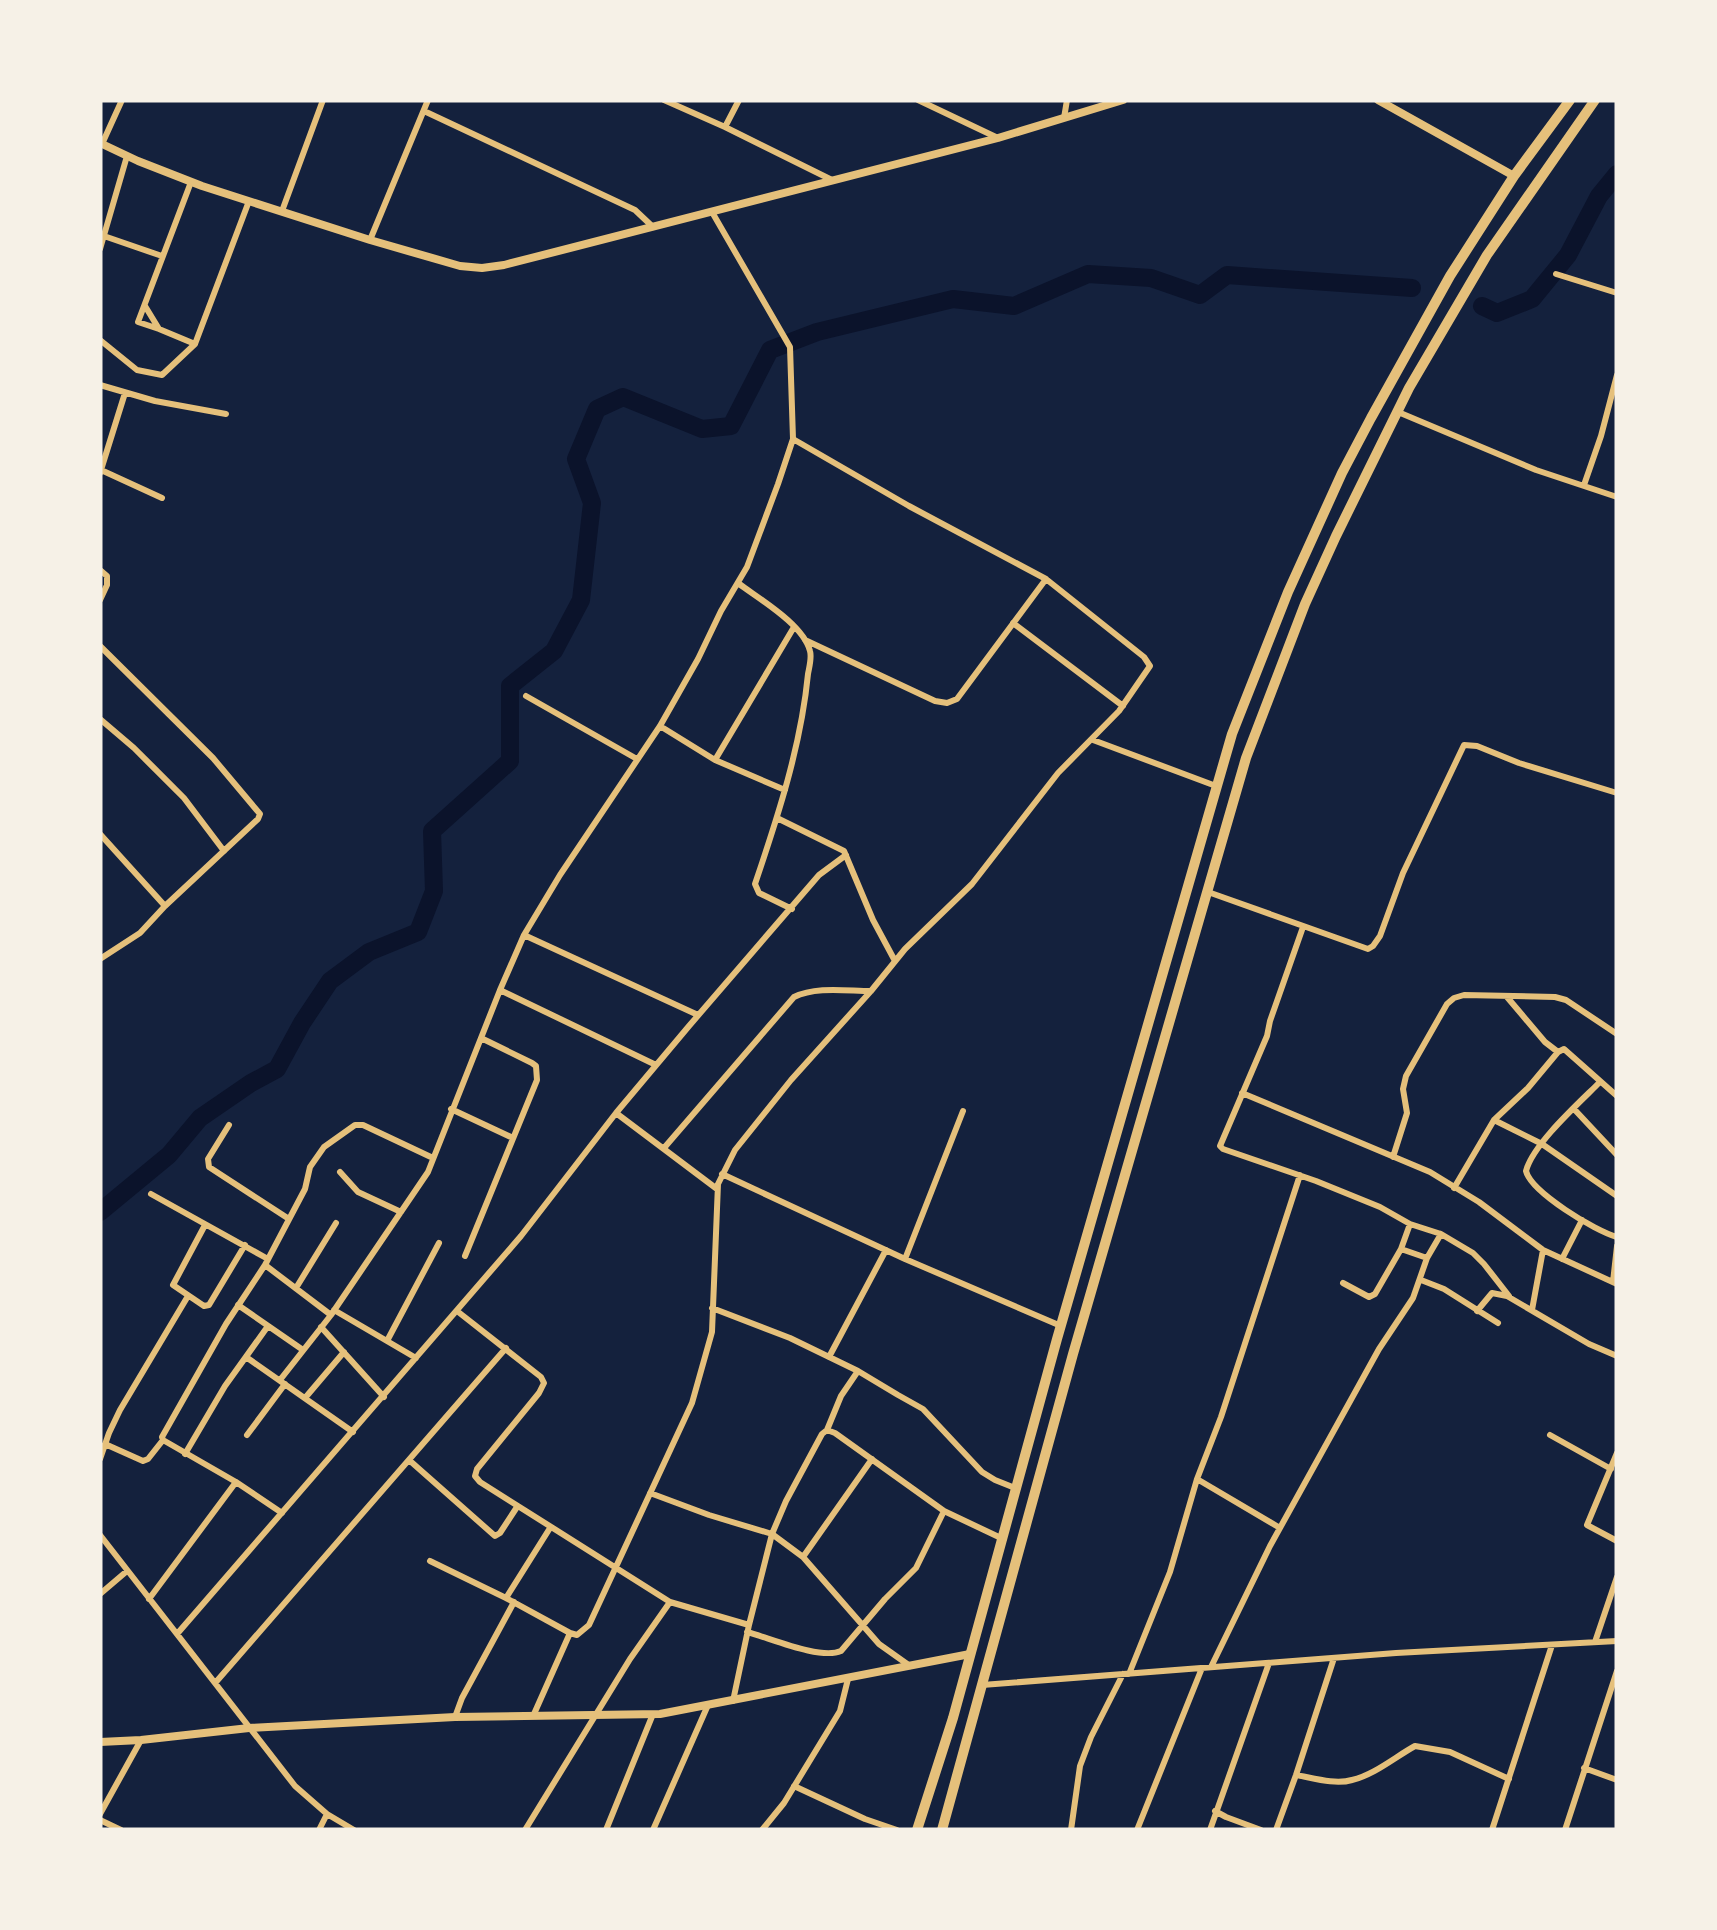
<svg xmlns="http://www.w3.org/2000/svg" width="1717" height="1930" font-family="Cabin,sans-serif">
  <rect width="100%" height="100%" fill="#14213d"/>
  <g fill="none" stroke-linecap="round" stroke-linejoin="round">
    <path stroke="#0b132b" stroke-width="18" d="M 1482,306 L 1497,313 L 1532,299 L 1568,255 L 1599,196 L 1617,174
      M 100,1212 L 169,1155 L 200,1118 L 251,1083 L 277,1069 L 302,1023 L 330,981 L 369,952 L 418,932 L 434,891 L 432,831 L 510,761 L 510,686 L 554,651 L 581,600 L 592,503 L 576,459 L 597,409 L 623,397 L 702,429 L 731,426 L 770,350 L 817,332 L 953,299 L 1014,306 L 1088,274 L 1151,278 L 1200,295 L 1227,275 L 1412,288"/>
    <path stroke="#e5c07b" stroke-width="6" d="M 664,100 L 725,127 L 832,180
      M 918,100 L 998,138
      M 424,111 L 635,210 L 653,227
      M 1064,118 L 1067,100
      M 725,127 L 739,100
      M 102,144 L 122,100
      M 282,211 L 323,100
      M 101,235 L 162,256
      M 370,240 L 428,100
      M 100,249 L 127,156
      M 1556,274 L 1617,293
      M 145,306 L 159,329 L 195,344
      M 159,329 L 138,322 L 191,182
      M 100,340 L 137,370 L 162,375 L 195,344 L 249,201
      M 100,385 L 155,401 L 226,414
      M 1398,412 L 1536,470 L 1617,497
      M 101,470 L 162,498
      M 100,473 L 125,393
      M 1584,485 L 1601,436 L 1617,375
      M 100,570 L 107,576 L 107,585 L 100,600
      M 738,583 C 759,599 803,624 810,651 C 812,658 809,668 808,674 C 801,746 778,816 755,884 L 759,893 L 792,909
      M 1013,623 L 1123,706
      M 805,640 L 935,701 L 947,703 L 957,699 L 1046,579
      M 100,646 L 213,758 L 260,814 L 258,819 L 165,906 L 140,933 L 100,959
      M 526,696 L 637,759
      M 100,719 L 134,748 L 184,798 L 224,851
      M 660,726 L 715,760 L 785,790
      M 1093,740 L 1216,786
      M 715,760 L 794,627
      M 777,818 L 844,851 L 873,920 L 895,961
      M 100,834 L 165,906
      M 1208,892 L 1368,949 L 1373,946 L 1380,936 L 1403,873 L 1464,745 L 1477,746 L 1519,763 L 1617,793
      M 1303,927 L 1270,1021 L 1267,1036 L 1220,1146 L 1223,1149 L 1316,1181 L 1380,1207 L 1410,1224 L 1441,1234 L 1473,1253 L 1484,1264 L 1509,1296
      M 524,935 L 698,1015
      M 500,990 L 656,1065
      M 1507,997 L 1545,1042 L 1558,1052 L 1564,1049 L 1617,1096
      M 1600,1082 C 1579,1103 1533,1144 1526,1171 C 1531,1192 1595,1231 1617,1237
      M 1242,1093 L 1430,1172 L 1479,1202 L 1543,1250 L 1617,1284
      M 451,1109 L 513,1138
      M 1574,1109 L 1617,1155
      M 616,1113 L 717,1189
      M 1494,1120 L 1542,1144 L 1617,1196
      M 229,1125 L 208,1159 L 209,1167 L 289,1219
      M 664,1148 L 794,997 C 816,986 847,991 871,991
      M 1393,1157 L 1407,1113 L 1403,1089 L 1406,1076 L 1447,1004 L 1454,998 L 1464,995 L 1555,997 L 1566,1000 L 1617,1034
      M 340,1172 L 358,1192 L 401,1212
      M 722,1174 L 905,1259 L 1061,1326
      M 1454,1188 L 1494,1120 L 1528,1088 L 1558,1052
      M 151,1194 L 268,1259
      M 205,1225 L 173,1285 L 204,1306 L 209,1305 L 245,1245
      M 1401,1249 L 1427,1258
      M 465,1256 L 537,1080 L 536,1066 L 532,1063 L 481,1038
      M 905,1259 L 963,1111
      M 1562,1259 L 1582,1220
      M 265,1265 L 331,1315
      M 1421,1280 L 1444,1289 L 1498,1323
      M 1613,1282 L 1617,1246
      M 1343,1283 L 1369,1297 L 1375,1294 L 1401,1249 L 1410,1224
      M 296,1288 L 336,1223
      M 238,1305 L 303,1350
      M 712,1308 L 790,1338 L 858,1371 L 898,1395 L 923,1409 L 982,1472 L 995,1480 L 1015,1488
      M 334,1310 L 416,1358
      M 1532,1310 L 1543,1250
      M 457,1311 L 541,1377 L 544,1383 L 539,1393 L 477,1469 L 475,1476 L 480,1482 L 670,1602 L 749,1625
      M 1477,1311 L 1492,1293 L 1507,1296 L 1589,1344 L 1617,1356
      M 321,1327 L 384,1397
      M 387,1341 L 439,1243
      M 246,1357 L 353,1432
      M 829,1357 L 886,1250
      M 280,1380 L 331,1315 L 428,1172 L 500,990 L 524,935 L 560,875 L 660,726 L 698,659 L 721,611 L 747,567 L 778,484 L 793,439 L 790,347 L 712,212
      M 305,1398 L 344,1352
      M 827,1430 L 841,1396 L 858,1371
      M 247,1435 L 285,1384
      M 1550,1435 L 1611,1469
      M 163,1440 L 236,1482 L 282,1513
      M 105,1444 L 143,1461 L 148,1459 L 163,1440 L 162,1437 L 226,1324 L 265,1265 L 305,1189 L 310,1167 L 324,1147 L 355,1125 L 363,1125 L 433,1158
      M 1617,1453 L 1587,1525 L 1617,1541
      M 185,1454 L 225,1386 L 268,1326
      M 100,1459 L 109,1433 L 120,1410 L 188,1296
      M 409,1460 L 495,1536 L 500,1533 L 517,1507
      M 1197,1479 L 1280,1528
      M 650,1493 L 709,1515 L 772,1534 L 803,1557 L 879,1644 L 910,1666
      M 100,1535 L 295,1786 L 327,1814 L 354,1830
      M 803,1557 L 872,1459
      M 430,1561 L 506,1598 L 570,1633 L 577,1635 L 589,1625 L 692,1403 L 712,1332 L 718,1184 L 735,1150 L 791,1080 L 871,991 L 905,949 L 972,884 L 1058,773 L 1119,711 L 1150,666 L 1144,657 L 1046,579 L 909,506 L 793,439
      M 100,1594 L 127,1571
      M 506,1598 L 550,1528
      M 149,1599 L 236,1482
      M 747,1632 C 770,1638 820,1660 841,1651 L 885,1599 L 916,1568 L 944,1511
      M 177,1634 L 521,1236 L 616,1113 L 689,1026 L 819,875 L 846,855
      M 1595,1642 L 1617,1577
      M 1211,1667 L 1270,1546 L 1379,1349 L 1413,1298 L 1427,1258 L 1441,1234
      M 1129,1674 L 1170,1572 L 1197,1479 L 1221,1417 L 1300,1175
      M 216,1682 L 506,1348
      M 982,1685 L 1396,1653 L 1617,1641
      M 733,1701 L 749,1625 L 772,1534 L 786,1501 L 822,1434 L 827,1430 L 835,1433 L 944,1511 L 1001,1538
      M 534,1714 L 570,1633
      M 455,1717 L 462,1698 L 514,1602
      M 1584,1768 L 1617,1780
      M 1296,1775 C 1313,1778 1335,1785 1352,1780 C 1374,1775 1395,1757 1415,1746 L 1450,1752 L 1509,1779
      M 794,1786 L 865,1819 L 897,1830
      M 1215,1811 L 1226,1817 L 1261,1830
      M 100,1814 L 141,1740
      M 100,1820 L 121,1830
      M 319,1830 L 327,1814
      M 525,1830 L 630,1659 L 670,1602
      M 606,1830 L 653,1714
      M 653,1830 L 708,1705
      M 762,1830 L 784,1803 L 840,1711 L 848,1679
      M 1071,1830 L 1080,1766 L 1091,1737 L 1123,1674
      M 1137,1830 L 1202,1668
      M 1210,1830 L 1269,1663
      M 1276,1830 L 1296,1775 L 1334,1658
      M 1492,1830 L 1552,1645
      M 1565,1830 L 1617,1671"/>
    <path stroke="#e5c07b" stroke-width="8" d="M 1378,100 L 1514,176
      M 100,143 L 138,161 L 202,186 L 370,240 L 460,266 L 482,268 L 504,265 L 998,138 L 1123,100
      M 100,1742 L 141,1740 L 249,1728 L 455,1717 L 660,1714 L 970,1654"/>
    <path stroke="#e5c07b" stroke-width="10" d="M 917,1830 L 953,1718 L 1057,1339 L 1232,734 L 1288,592 L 1342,473 L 1371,418 L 1450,276 L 1514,176 L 1570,100
      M 942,1830 L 1073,1354 L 1246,758 L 1305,604 L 1336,536 L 1409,388 L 1487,255 L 1595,100"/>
  </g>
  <rect width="1717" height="1930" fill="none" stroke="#f6f1e7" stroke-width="205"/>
</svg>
